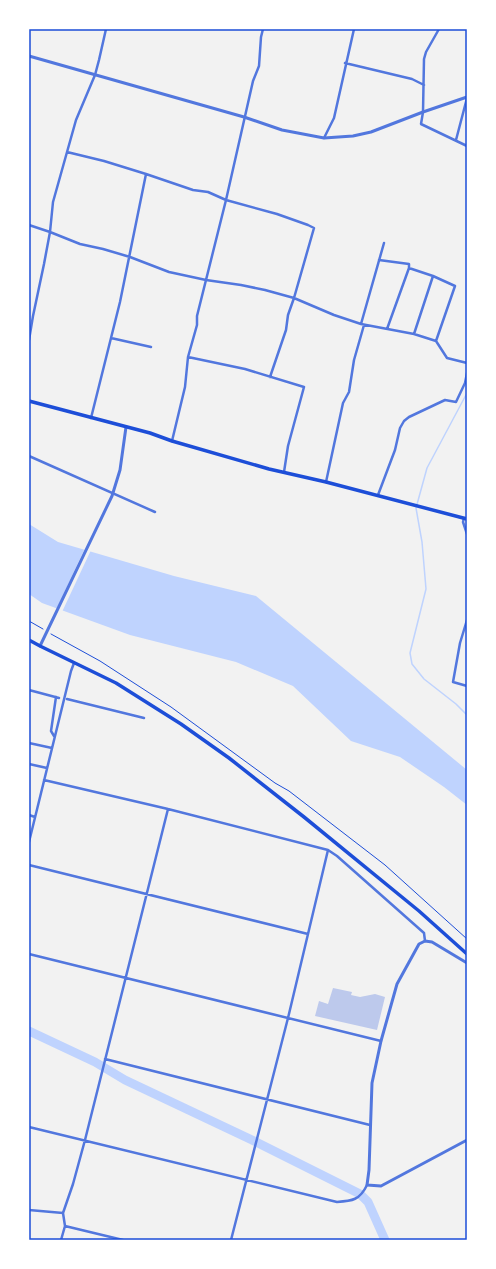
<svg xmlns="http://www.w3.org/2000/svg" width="496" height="1269" font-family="Overpass,sans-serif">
  <rect width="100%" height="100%" fill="#f2f2f2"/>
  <path fill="#bfd3fe" d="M 29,524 L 58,542 L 174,576 L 256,596 L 467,770 L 467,805 L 444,787 L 400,757 L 351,741 L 293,686 L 236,662 L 130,635 L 42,603 L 29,594 Z"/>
  <path fill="#f2f2f2" d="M 85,548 L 91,550 L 62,612 L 56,610 Z"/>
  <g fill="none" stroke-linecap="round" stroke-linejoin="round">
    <path stroke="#bfd3fe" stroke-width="1.5" d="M 467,393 L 427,468 L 416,508 L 422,542 L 426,589 L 410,653 L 412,664 L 424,679 L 456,704 L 467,715"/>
    <path stroke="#bfd3fe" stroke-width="9" d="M 29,1031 L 95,1062 L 125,1080 L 252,1140 L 360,1194 L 368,1202 L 385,1240"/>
  </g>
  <path fill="#bdc9ec" d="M 333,988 L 352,992 L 351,995 L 360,997 L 375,994 L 385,997 L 377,1030 L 315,1016 L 319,1001 L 328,1004 Z"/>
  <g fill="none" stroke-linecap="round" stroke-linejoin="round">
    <path stroke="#1d4ed8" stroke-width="1" d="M 29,621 L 43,629
      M 51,634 L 100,661 L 171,707 L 275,783 L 289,791 L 385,865 L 467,939"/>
    <path stroke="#5277de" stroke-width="2.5" d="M 439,29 L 426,52 L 424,59 L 423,112 L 421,124 L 467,146
      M 345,63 L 412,79 L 424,85
      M 324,138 L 334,118 L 354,29
      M 456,140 L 467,98
      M 67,152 L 104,161 L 146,174 L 193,190 L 208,192 L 226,200 L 277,214 L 308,225 L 314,228 L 294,298 L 288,315 L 286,330 L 270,377
      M 29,225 L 50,232 L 80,244 L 103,249 L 130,257 L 169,272 L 206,280 L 241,285 L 265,290 L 294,298 L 334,315 L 361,324 L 414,334 L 436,341 L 447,358 L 467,363
      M 379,260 L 409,264 L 409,268 L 387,329
      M 409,268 L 433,276 L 455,286 L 436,341
      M 361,324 L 384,243
      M 414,334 L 433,276
      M 111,338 L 151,347
      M 29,340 L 33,316 L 44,264 L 50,232 L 53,202 L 76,120 L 95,75 L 99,60 L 106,29
      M 188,357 L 245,369 L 304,387 L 288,446 L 284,472
      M 91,418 L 120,302 L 146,174
      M 172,441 L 185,387 L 188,357 L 197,325 L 197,316 L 226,200 L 253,81 L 259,66 L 261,37 L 263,29
      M 29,456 L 155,512
      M 326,482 L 343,403 L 349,392 L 354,360 L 364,325
      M 378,495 L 395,450 L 400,428 L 404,421 L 409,417 L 445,400 L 456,402 L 465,383 L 467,373
      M 464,518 L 463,522 L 467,534
      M 467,620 L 460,643 L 453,682 L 467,686
      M 29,690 L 59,698
      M 67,699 L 144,718
      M 54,736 L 51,731 L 56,697
      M 29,743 L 52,748
      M 29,764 L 47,768
      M 44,780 L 168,809 L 328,850 L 337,856 L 424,933 L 425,941
      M 29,815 L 35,817
      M 29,842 L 71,671 L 74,663
      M 29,865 L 308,934
      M 29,954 L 381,1041
      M 105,1059 L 370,1125
      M 29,1127 L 337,1202 C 352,1201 360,1200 367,1185
      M 29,1210 L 63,1213
      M 65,1226 L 123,1240
      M 61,1240 L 65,1226 L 63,1213 L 73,1184 L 85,1140 L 168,809
      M 231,1240 L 288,1018 L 328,850"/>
    <path stroke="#5277de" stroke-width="3" d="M 29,56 L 244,117 L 282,130 L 324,138 L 353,136 L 371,132 L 423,112 L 467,97
      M 40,646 L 112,496 L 120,470 L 126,427
      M 467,963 L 432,942 L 425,941 L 419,944 L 397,984 L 381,1041 L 372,1083 L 369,1170 L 367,1185 L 381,1186 L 467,1140"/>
    <path stroke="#1d4ed8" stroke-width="3.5" d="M 29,401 L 150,433 L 172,441 L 269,469 L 326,482 L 467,519
      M 29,640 L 40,646 L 116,683 L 181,724 L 229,758 L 304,817 L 419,911 L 467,954"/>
  </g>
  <rect width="496" height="1269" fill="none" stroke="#ffffff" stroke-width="60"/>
  <rect x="30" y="30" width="436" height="1209" fill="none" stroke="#1d4ed8" stroke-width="1.5"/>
</svg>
